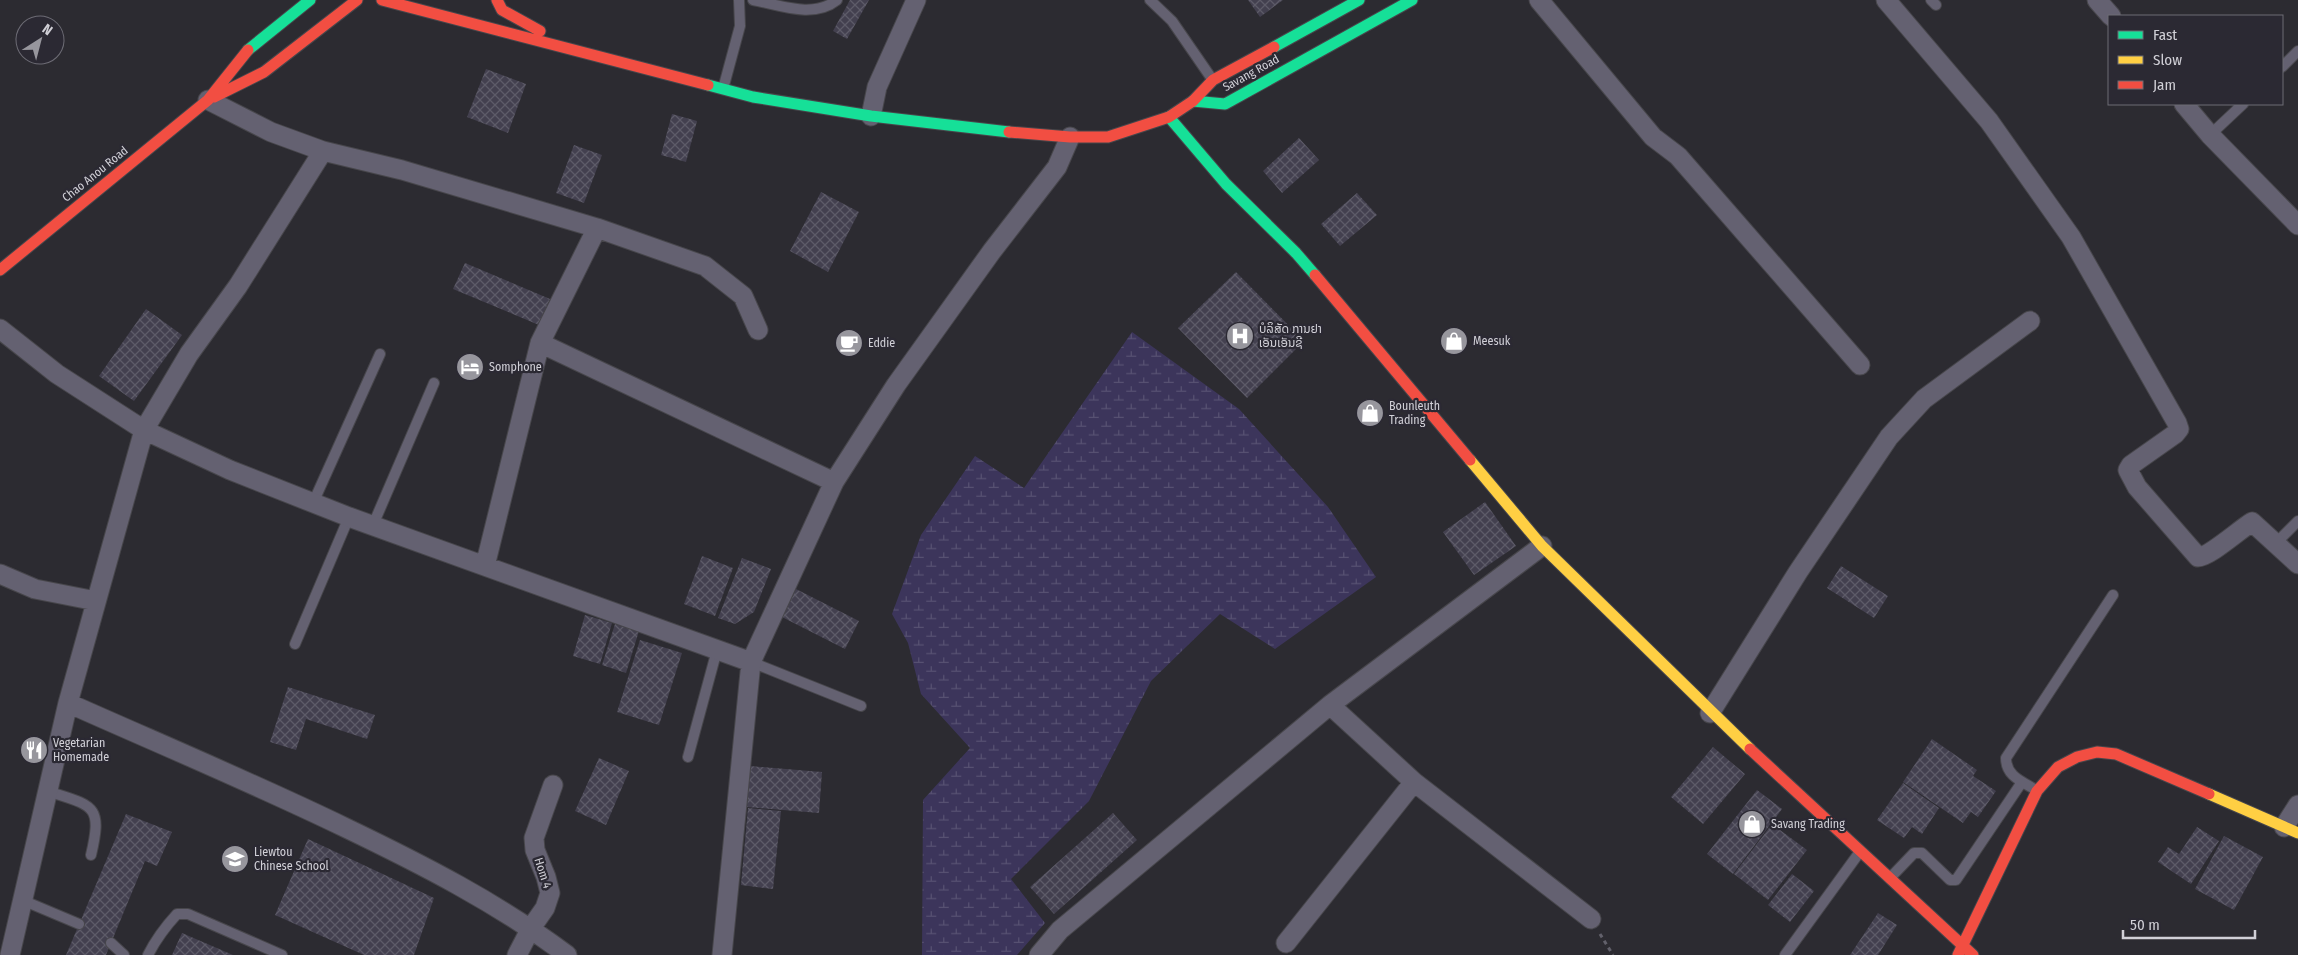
<svg xmlns="http://www.w3.org/2000/svg" width="2298" height="955" font-family="'Fira Sans Condensed','Noto Sans Lao',sans-serif">
  <defs>
    <pattern id="wetland-marsh" width="20" height="14" patternUnits="userSpaceOnUse" patternTransform="scale(1.25)"><rect width="20" height="14" fill="#3c355b"/><path d="M1 5h8M5 5V1M11 12h8M15 12V8" fill="none" stroke="#575172"/></pattern>
    <pattern id="building-cross-hatch" width="8" height="8" patternUnits="userSpaceOnUse" patternTransform="scale(1.25)"><rect width="8" height="8" fill="#43404f"/><path d="M0 0l8 8M0 8l8-8" fill="none" stroke="#5d5b68"/></pattern>
  </defs>
  <rect width="100%" height="100%" fill="#2c2b31"/>
  <path fill="url(#wetland-marsh)" d="M 1132,332 L 1239,409 L 1328,507 L 1376,577 L 1275,649 L 1220,614 L 1151,681 L 1089,801 L 1011,879 L 1045,923 L 1017,955 L 922,955 L 923,800 L 970,748 L 921,694 L 908,643 L 892,614 L 921,535 L 975,456 L 1024,488 Z"/>
  <path fill="url(#building-cross-hatch)" d="M 850,0 L 869,0 L 847,39 L 833,31 Z
    M 1248,0 L 1283,0 L 1260,17 Z
    M 486,69 L 526,84 L 508,133 L 467,117 Z
    M 672,114 L 697,121 L 686,162 L 661,155 Z
    M 1299,138 L 1319,160 L 1282,193 L 1263,171 Z
    M 574,145 L 602,155 L 584,203 L 556,193 Z
    M 821,192 L 859,212 L 828,272 L 790,251 Z
    M 1357,193 L 1377,215 L 1340,246 L 1321,224 Z
    M 465,263 L 550,299 L 539,325 L 453,289 Z
    M 1236,272 L 1304,341 L 1247,398 L 1178,328 Z
    M 146,309 L 182,335 L 134,401 L 99,376 Z
    M 1485,502 L 1516,546 L 1474,575 L 1443,532 Z
    M 702,556 L 733,568 L 715,616 L 684,604 Z
    M 742,558 L 771,569 L 754,612 L 735,624 L 718,618 Z
    M 1841,566 L 1888,596 L 1874,618 L 1827,588 Z
    M 796,589 L 859,621 L 845,649 L 782,617 Z
    M 585,615 L 612,623 L 600,664 L 573,656 Z
    M 615,624 L 639,631 L 626,673 L 602,665 Z
    M 640,640 L 682,653 L 659,725 L 617,712 Z
    M 288,687 L 375,715 L 367,739 L 306,719 L 296,750 L 270,742 Z
    M 1932,739 L 1977,770 L 1973,776 L 1996,791 L 1978,817 L 1971,812 L 1963,823 L 1903,782 Z
    M 1713,747 L 1745,774 L 1703,824 L 1671,797 Z
    M 599,758 L 629,771 L 606,825 L 575,811 Z
    M 750,766 L 822,772 L 819,813 L 747,807 Z
    M 1903,783 L 1939,808 L 1922,834 L 1912,827 L 1904,838 L 1877,820 Z
    M 1757,790 L 1782,809 L 1733,874 L 1707,854 Z
    M 748,808 L 781,811 L 773,889 L 741,885 Z
    M 1113,813 L 1137,840 L 1054,914 L 1030,887 Z
    M 126,814 L 172,832 L 157,866 L 145,861 L 106,955 L 66,955 Z
    M 1772,824 L 1807,850 L 1768,900 L 1734,874 Z
    M 2197,827 L 2219,841 L 2191,884 L 2158,862 L 2168,847 L 2179,854 Z
    M 2224,836 L 2263,857 L 2234,910 L 2195,889 Z
    M 308,839 L 434,898 L 414,955 L 364,955 L 275,915 Z
    M 1792,874 L 1814,891 L 1790,922 L 1768,905 Z
    M 1878,913 L 1897,925 L 1878,955 L 1850,955 Z
    M 182,933 L 233,955 L 172,955 Z"/>
  <g fill="none" stroke-linecap="round" stroke-linejoin="round">
    <g stroke="#47464b" stroke-width="12">
      <path id="lane" d="M 753,0 C 780,5 813,19 837,0
        M 1150,0 L 1172,21 L 1212,79
        M 1931,0 L 1936,5
        M 2282,67 L 2298,51
        M 723,89 L 740,26 L 739,0
        M 2210,135 L 2243,104
        M 313,503 L 380,354
        M 373,525 L 434,383
        M 2276,543 L 2298,521
        M 295,644 L 349,517
        M 751,662 L 861,706
        M 688,757 L 717,650
        M 2036,790 C 2021,781 2006,776 2006,758 L 2113,595
        M 47,791 C 93,806 103,804 91,855
        M 1890,878 L 1914,853 L 1922,853 L 1950,880 L 1956,880 L 2022,782
        M 22,900 L 79,924
        M 111,943 L 124,955
        M 148,955 C 156,939 165,927 177,914 L 188,914 L 282,955
        M 1785,955 L 1859,853"/>
    </g>
    <g stroke="#47464b" stroke-width="21">
      <path id="street" d="M 1539,0 L 1653,137 L 1678,156 L 1860,365
        M 1886,0 L 1989,121 L 2071,237 L 2177,423 L 2179,429 L 2175,434 L 2131,465 L 2128,470 L 2137,487 L 2198,557 C 2209,557 2239,530 2252,522 L 2298,564
        M 2097,0 L 2111,16
        M 208,100 L 271,132 L 323,151 L 402,170 L 597,228 L 705,266 L 743,296 L 758,330
        M 2184,104 L 2210,135 L 2298,225
        M 871,116 L 877,87 L 916,0
        M 0,329 L 57,374 L 144,430 L 230,470 L 349,517 L 751,662
        M 540,343 L 834,482
        M 485,566 L 540,343 L 597,228
        M 0,574 L 35,589 L 96,601
        M 68,703 C 160,744 253,783 344,827 C 421,864 498,903 567,955
        M 1330,705 L 1414,782 L 1591,919
        M 1710,713 L 1798,572 L 1889,437 L 1924,399 L 2030,321
        M 2284,827 L 2298,805
        M 1286,943 L 1414,782
        M 10,955 L 68,703 L 144,430 L 189,354 L 238,286 L 323,151
        M 517,955 L 531,928 L 545,908 L 550,893 L 546,877 L 535,850 L 534,838 L 553,785
        M 722,955 L 751,662 L 834,482 L 896,385 L 992,251 L 1057,167 L 1070,137
        M 1039,955 L 1060,930 L 1330,705 L 1542,546"/>
    </g>
    <g stroke="#47464b" stroke-width="13">
      <path id="fast" d="M 1274,47 L 1359,0
        M 248,50 L 310,0
        M 708,85 L 753,97 L 871,116 L 1009,132
        M 1193,101 L 1225,104 L 1412,0
        M 1169,117 L 1226,184 L 1296,253 L 1315,275"/>
    </g>
    <g stroke="#47464b" stroke-width="13">
      <path id="slow" d="M 1470,460 L 1542,546 L 1750,749
        M 2209,794 L 2298,833"/>
    </g>
    <g stroke="#47464b" stroke-width="13">
      <path id="jam" d="M 382,0 L 708,85
        M 497,0 L 502,10 L 540,31
        M 214,97 L 264,72 L 357,0
        M 1009,132 L 1070,137 L 1108,137 L 1169,117 L 1193,101 L 1213,80 L 1274,47
        M 0,270 L 208,100 L 248,50
        M 1315,275 L 1470,460
        M 1750,749 L 1973,955
        M 1958,955 L 2037,791 L 2058,767 L 2077,757 L 2097,752 L 2116,754 L 2209,794"/>
    </g>
    <path stroke="#62616b" stroke-width="3" stroke-dasharray="4 4" stroke-linecap="butt" d="M 1600,934 L 1613,955"/>
    <use href="#lane" stroke="#646171" stroke-width="10"/>
    <use href="#street" stroke="#646171" stroke-width="19"/>
    <use href="#fast" stroke="#16e098" stroke-width="11"/>
    <use href="#slow" stroke="#ffcf43" stroke-width="11"/>
    <use href="#jam" stroke="#f24e42" stroke-width="11"/>
  </g>
  <defs>
    <g id="hospital-disc" transform="scale(1.4375)"><circle r="9.5" fill="#97969d" stroke="#2b2933"/><path d="M-5-5h3v3.5h4V-5h3V5h-3V1.5h-4V5h-3Z" fill="#fff"/></g>
    <g id="shop-disc" transform="scale(1.4375)"><circle r="9.5" fill="#97969d" stroke="#2b2933"/><path d="M-5-2.5h2.3a2.7 3.5 0 0 1 5.4 0H5L5.5 6h-11ZM-1.5-2.5h3a1.5 2.3 0 0 0-3 0Z" fill="#fff"/></g>
    <g id="cafe-disc" transform="scale(1.4375)"><circle r="9.5" fill="#97969d" stroke="#2b2933"/><path d="M-5.5-4.5H6V0H3Q3 3.5 0 3.5H-2.5Q-5.5 3.5-5.5 0ZM3-3.2v2h1.7v-2ZM-6 4.5H4V6H-6Z" fill="#fff"/></g>
    <g id="hotel-disc" transform="scale(1.4375)"><circle r="9.5" fill="#97969d" stroke="#2b2933"/><path d="M-6-4.5h1.5V1H6V5H4.5V3h-9V5H-6ZM-4 0a1.8 1.8 0 1 1 3.6 0ZM.5 0V-2.5h3Q6-2.5 6 0Z" fill="#fff"/></g>
    <g id="restaurant-disc" transform="scale(1.4375)"><circle r="9.5" fill="#97969d" stroke="#2b2933"/><path d="M-5-6h1v4h1v-4h1v4h1v-4h1v5L-1.5 .5V6h-2V.5L-5-1ZM5-6V6H3V1.5H1.5Q1.5-4 5-6Z" fill="#fff"/></g>
    <g id="school-disc" transform="scale(1.4375)"><circle r="9.5" fill="#97969d" stroke="#2b2933"/><path d="M0-5L7-2L0 1L-7-2ZM-4 1L0 2.5L4 1V4Q0 6-4 4Z" fill="#fff"/></g>
  </defs>
  <g fill-rule="evenodd">
    <use href="#hospital-disc" x="1240" y="336"/>
    <use href="#shop-disc" x="1454" y="341"/>
    <use href="#cafe-disc" x="849" y="343"/>
    <use href="#hotel-disc" x="470" y="367"/>
    <use href="#shop-disc" x="1370" y="413"/>
    <use href="#restaurant-disc" x="34" y="750"/>
    <use href="#shop-disc" x="1752" y="824"/>
    <use href="#school-disc" x="235" y="859"/>
  </g>
  <g text-anchor="middle" dominant-baseline="central" stroke-width="4.5" stroke-linejoin="round" paint-order="stroke">
    <g font-size="12" fill="#d1d0d7" stroke="#2b2933">
      <text transform="translate(1251 73) rotate(-29)">Savang Road</text>
      <text transform="translate(95 174) rotate(-39)">Chao Anou Road</text>
      <text transform="translate(543 873) rotate(72)">Hom 4</text>
    </g>
    <g font-size="12" fill="#d1d0d7" stroke="#2b2933" text-anchor="start">
      <text x="1259" y="329">ບໍລິສັດ ການຢາ<tspan x="1259" dy="14">ເອັນເອັນຊີ</tspan></text>
      <text x="1473" y="341">Meesuk</text>
      <text x="868" y="343">Eddie</text>
      <text x="489" y="367">Somphone</text>
      <text x="1389" y="406">Bounleuth<tspan x="1389" dy="14">Trading</tspan></text>
      <text x="53" y="743">Vegetarian<tspan x="53" dy="14">Homemade</tspan></text>
      <text x="1771" y="824">Savang Trading</text>
      <text x="254" y="852">Liewtou<tspan x="254" dy="14">Chinese School</tspan></text>
    </g>
  </g>
  <rect x="2108" y="15" width="175" height="90" fill="#2b2933" stroke="#6d6c75"/>
  <rect x="2118" y="31" width="25" height="8" fill="#16e098" stroke="#6d6c75"/>
  <text x="2153" y="40" font-size="15" fill="#d1d0d7">Fast</text>
  <rect x="2118" y="56" width="25" height="8" fill="#ffcf43" stroke="#6d6c75"/>
  <text x="2153" y="65" font-size="15" fill="#d1d0d7">Slow</text>
  <rect x="2118" y="81" width="25" height="8" fill="#f24e42" stroke="#6d6c75"/>
  <text x="2153" y="90" font-size="15" fill="#d1d0d7">Jam</text>
  <g transform="translate(40 40) rotate(36)"><circle r="24" fill="#2b2933" stroke="#6d6c75"/>
  <path d="M0-4L9 19L0 12L-9 19Z" fill="#97969d"/>
  <text y="-8" font-size="14" font-weight="bold" text-anchor="middle" fill="#d1d0d7">N</text>
  </g>
  <path d="M2123 930v8h132v-8" fill="none" stroke="#d1d0d7" stroke-width="2.5"/>
  <text x="2130" y="930" font-size="15" fill="#d1d0d7" stroke="#2b2933" stroke-width="4" paint-order="stroke">50 m</text>
</svg>
